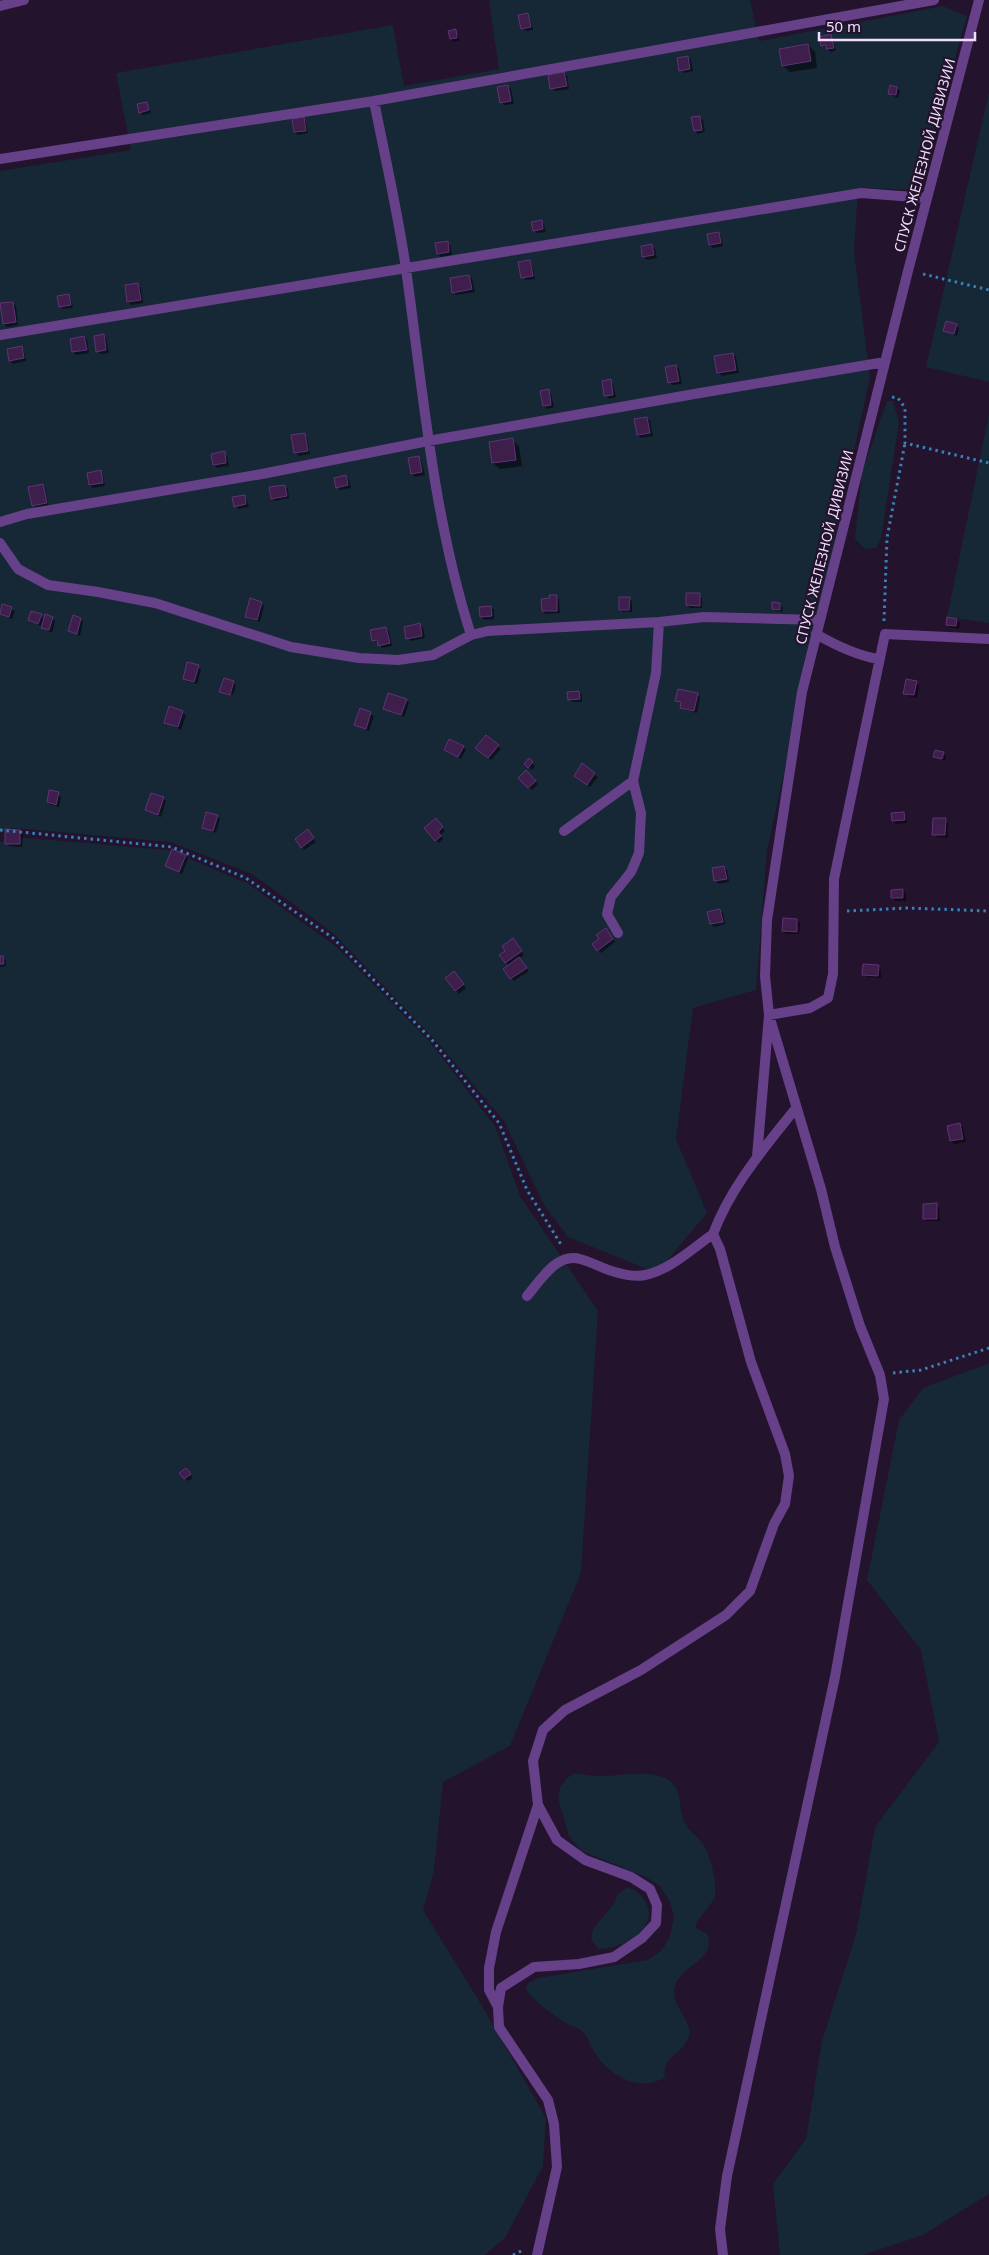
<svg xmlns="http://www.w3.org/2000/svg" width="989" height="2255" font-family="'Noto Sans',sans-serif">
  <rect width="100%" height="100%" fill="#23132c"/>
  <path fill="#162735" d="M 489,0 L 750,0 L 759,41 L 943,6 L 967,16 L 917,190 L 858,188 L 854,251 L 870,377 L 767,851 L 756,990 L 693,1008 L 676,1139 L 707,1213 L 657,1273 L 568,1237 L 544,1205 L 504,1121 L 439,1044 L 333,933 L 252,874 L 170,842 L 14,828 L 0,833 L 0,171 L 131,150 L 116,73 L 393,25 L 404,86 L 499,69 Z
    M 989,92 L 989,382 L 926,367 Z
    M 887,401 L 893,401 L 899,422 L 881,539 L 876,548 L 865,549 L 855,539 L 862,472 Z
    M 989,414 L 989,623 L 947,617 Z
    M 15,837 L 168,850 L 247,883 L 337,947 L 430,1042 L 495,1126 L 520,1196 L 598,1311 L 581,1573 L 510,1746 L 443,1782 L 434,1871 L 423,1910 L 481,2004 L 546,2118 L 543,2166 L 505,2238 L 485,2255 L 0,2255 L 0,842 Z
    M 989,1363 L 989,2194 L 923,2235 L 863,2255 L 780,2255 L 773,2184 L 806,2139 L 822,2041 L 856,1934 L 875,1827 L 939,1742 L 921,1650 L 867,1580 L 899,1420 L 923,1388 Z
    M 574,1773 C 583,1774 591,1776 600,1776 C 621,1776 646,1769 665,1778 C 683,1787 678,1804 684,1821 C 688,1831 697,1835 703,1844 C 710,1853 719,1888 714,1899 C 709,1907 702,1915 696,1923 L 696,1928 L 707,1934 C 718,1959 681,1965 675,1986 C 669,2005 694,2022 689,2036 C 683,2056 662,2054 665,2077 C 639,2094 608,2075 593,2050 C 590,2045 588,2038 584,2033 C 578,2027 571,2026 564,2022 C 551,2013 534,2002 526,1989 L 528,1983 L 538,1978 L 648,1960 L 662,1950 L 670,1936 L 674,1917 L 670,1902 L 660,1886 L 646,1877 L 582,1851 L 575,1844 L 569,1836 L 558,1798 L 560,1787 L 566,1779 Z
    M 627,1888 C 636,1889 640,1893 645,1901 C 662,1928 621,1950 598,1949 L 591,1939 L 593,1929 L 613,1905 L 618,1894 Z"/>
  <path fill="#0007" d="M 527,15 L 530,18 L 533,30 L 525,31 L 522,28 Z
    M 455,31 L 460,40 L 454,42 L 451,39 Z
    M 830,36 L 833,39 L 836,50 L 831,52 L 822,45 Z
    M 808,45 L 815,52 L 817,68 L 790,72 L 783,66 Z
    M 688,57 L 691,60 L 693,71 L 684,73 L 681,70 Z
    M 564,73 L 567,76 L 569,89 L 555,91 L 552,88 Z
    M 508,86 L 511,89 L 514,104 L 504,105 L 501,102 Z
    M 897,88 L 900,91 L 898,98 L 889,94 Z
    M 147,103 L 151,113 L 143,115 L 140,112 Z
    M 700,117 L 703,120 L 705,132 L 698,134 L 695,131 Z
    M 303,119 L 306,122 L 308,133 L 298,135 L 295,132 Z
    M 541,221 L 544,224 L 546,232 L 537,233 L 534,230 Z
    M 718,233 L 721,236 L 723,246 L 713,248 L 710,245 Z
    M 447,242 L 450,245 L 452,255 L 441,257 L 438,254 Z
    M 652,246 L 655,249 L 657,258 L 647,260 L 644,257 L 642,247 Z
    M 529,262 L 532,265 L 535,279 L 526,280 L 523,277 Z
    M 469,276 L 472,279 L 475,292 L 456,295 L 453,292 Z
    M 138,285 L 141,288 L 143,303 L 131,305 L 128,302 Z
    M 68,296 L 71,299 L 73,308 L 63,309 L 60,306 Z
    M 13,303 L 16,306 L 18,325 L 7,327 L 4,324 Z
    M 956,325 L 959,328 L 957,336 L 944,330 Z
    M 103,335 L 106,338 L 109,353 L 100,354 L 97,351 Z
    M 84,337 L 87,340 L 89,353 L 76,355 L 73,352 Z
    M 21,348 L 24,351 L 26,361 L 13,364 L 10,361 L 9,350 Z
    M 733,354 L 736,357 L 739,373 L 722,376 L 719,373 L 716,357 Z
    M 676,366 L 679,369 L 682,384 L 672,385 L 669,382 Z
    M 610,381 L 613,384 L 616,397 L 609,399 L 606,395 Z
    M 548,391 L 551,394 L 554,407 L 547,409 L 544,406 Z
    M 647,418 L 650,421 L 653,436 L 641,438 L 638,435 L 636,420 Z
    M 304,434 L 307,437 L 310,454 L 299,456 L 296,453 Z
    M 512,440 L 519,446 L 522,466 L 500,469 L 493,463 Z
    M 224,453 L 227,456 L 229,466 L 217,468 L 214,465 L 212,455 Z
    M 418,457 L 421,460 L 425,475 L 415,477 L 412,474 L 409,459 Z
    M 100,472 L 103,475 L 105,486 L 93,488 L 90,485 L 89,474 Z
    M 346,476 L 349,480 L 351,488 L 340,490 L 337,487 Z
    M 42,485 L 45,488 L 49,506 L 36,508 L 33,505 Z
    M 285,486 L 288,489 L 289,498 L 275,501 L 272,498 Z
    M 244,497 L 247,500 L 249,507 L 238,509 L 235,506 Z
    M 699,595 L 702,598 L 702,608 L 690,608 L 687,605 Z
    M 556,596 L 559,599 L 560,613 L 546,614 L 543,611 L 543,600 Z
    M 629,598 L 632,601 L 632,612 L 623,612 L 620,609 Z
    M 261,603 L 264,606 L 260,622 L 249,619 L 246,616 Z
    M 3,605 L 15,611 L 12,619 L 0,613 Z
    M 780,605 L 783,608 L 782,612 L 776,611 L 773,608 Z
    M 491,607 L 494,610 L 494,619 L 484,620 L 481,616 Z
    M 41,615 L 45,619 L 52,618 L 55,621 L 52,633 L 30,620 Z
    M 80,619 L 83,622 L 80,636 L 69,630 Z
    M 948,619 L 957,620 L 960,623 L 959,629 L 950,627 L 947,624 Z
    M 420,625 L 423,628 L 425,638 L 411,641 L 408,638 Z
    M 386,628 L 389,631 L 392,646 L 382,648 L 374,640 Z
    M 198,667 L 201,670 L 197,684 L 187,681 L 184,678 Z
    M 233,682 L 236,685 L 233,695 L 221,691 Z
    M 916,682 L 919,685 L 917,698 L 908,696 L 905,693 Z
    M 579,692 L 582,695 L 582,702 L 572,702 L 569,699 Z
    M 697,694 L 700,697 L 697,713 L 685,710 L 682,707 L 682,704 L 676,701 Z
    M 406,700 L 409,703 L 404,717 L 384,709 Z
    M 170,707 L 186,715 L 181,730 L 165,722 Z
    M 360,710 L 374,716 L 369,731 L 356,725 Z
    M 498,746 L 501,749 L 491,760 L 480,751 Z
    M 463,747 L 466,750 L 461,759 L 445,750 Z
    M 943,753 L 946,756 L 945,761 L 935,757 Z
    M 529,760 L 535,766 L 532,770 L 525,764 Z
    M 582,765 L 598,777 L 590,787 L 578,778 Z
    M 526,772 L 538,784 L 532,790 L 520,778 Z
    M 58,794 L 61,797 L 59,807 L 51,805 L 48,802 Z
    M 163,798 L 166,801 L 161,817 L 146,810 Z
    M 903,814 L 906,817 L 907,823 L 896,824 L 893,821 L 893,815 Z
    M 217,816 L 220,819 L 216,833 L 203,827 Z
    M 945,820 L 948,823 L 948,838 L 937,837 L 934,834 Z
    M 439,823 L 445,831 L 440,835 L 443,839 L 439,843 L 436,840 Z
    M 20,831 L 23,834 L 22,847 L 9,846 L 6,843 Z
    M 311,834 L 316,842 L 304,850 L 302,847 Z
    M 185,856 L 188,859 L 182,874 L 166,865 Z
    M 724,867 L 727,870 L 729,882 L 719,884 L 716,881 Z
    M 903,890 L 906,893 L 906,901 L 895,901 L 892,898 Z
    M 720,910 L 723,913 L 725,924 L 714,927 L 711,924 Z
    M 797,920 L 800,923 L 799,934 L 786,934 L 783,931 Z
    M 609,933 L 615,942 L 601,953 L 598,950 Z
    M 516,943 L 524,955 L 519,958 L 529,971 L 514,981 L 511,978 L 509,966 L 506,962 Z
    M 0,957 L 6,960 L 6,966 L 0,967 Z
    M 878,966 L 881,970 L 881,978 L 867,977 L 864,974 Z
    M 457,976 L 466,988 L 459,994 L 447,978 Z
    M 960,1125 L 963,1128 L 966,1142 L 954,1144 L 951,1141 Z
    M 936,1205 L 939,1208 L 940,1221 L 927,1221 L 924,1218 Z
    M 186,1470 L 193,1478 L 188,1481 L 181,1473 Z"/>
  <path fill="#3e1f4c" stroke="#613277" d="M 528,13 L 531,27 L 521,29 L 518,15 Z
    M 456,29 L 457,38 L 450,39 L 448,31 Z
    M 831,34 L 834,48 L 826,49 L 826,45 L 821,46 L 819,37 Z
    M 808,44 L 811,61 L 782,66 L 779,49 Z
    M 688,56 L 690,69 L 679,71 L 677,58 Z
    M 564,72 L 567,86 L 550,89 L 548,75 Z
    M 508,85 L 511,101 L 500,103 L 497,87 Z
    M 890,85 L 897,87 L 896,95 L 888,94 Z
    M 147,102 L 149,110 L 139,113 L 137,104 Z
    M 700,116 L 702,130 L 694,131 L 691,117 Z
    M 304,117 L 306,131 L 294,132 L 292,119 Z
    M 542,220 L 543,229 L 533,231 L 531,222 Z
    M 719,232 L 721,243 L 709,245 L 707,234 Z
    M 448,241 L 449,252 L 437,254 L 435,243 Z
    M 652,244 L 654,255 L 642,257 L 641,246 Z
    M 530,260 L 533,276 L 521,278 L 518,262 Z
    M 469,275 L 472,289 L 452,293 L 450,278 Z
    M 138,283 L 141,300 L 127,302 L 125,285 Z
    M 69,294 L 71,305 L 59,307 L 57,296 Z
    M 13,302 L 16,322 L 3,324 L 0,303 Z
    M 946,321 L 957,324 L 954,334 L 943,331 Z
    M 104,334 L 106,350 L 96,352 L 94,336 Z
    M 84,336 L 87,350 L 72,352 L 70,339 Z
    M 22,346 L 24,358 L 9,361 L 7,349 Z
    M 733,353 L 736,370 L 717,373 L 714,356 Z
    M 676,365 L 679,381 L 668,383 L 665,367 Z
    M 611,379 L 613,395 L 604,396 L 602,381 Z
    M 549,389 L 551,405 L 543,406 L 540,391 Z
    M 647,417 L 650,433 L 637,435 L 634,419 Z
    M 305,433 L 308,451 L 294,453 L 291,435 Z
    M 513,438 L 516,460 L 492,463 L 489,442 Z
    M 225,451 L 226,463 L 213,465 L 211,454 Z
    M 419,456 L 422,472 L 411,474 L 408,458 Z
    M 101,470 L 103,483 L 89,485 L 87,473 Z
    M 346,475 L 348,485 L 336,488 L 334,478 Z
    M 43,484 L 47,503 L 32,506 L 28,487 Z
    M 285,485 L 287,496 L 271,499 L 269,487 Z
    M 245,495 L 246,504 L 234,507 L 232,497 Z
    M 686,593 L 700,593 L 700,606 L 686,605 Z
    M 549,595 L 557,595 L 557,611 L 542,611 L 541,599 L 550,598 Z
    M 619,597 L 630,597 L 629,610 L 619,610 Z
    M 250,598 L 262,602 L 257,620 L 245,617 Z
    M 772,602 L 780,603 L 780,610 L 772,609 Z
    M 2,604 L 12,607 L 9,617 L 0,614 Z
    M 491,606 L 492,616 L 480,617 L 479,607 Z
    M 31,611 L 42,614 L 38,624 L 28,620 Z
    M 45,614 L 53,617 L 49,630 L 41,628 Z
    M 73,615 L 81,618 L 77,634 L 68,631 Z
    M 947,617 L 957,619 L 956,626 L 946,625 Z
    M 420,623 L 422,636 L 406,639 L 404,627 Z
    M 386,627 L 390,643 L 378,646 L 377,640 L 372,641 L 370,630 Z
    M 187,662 L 199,665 L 194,682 L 183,679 Z
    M 224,678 L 234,681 L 230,695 L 219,692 Z
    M 906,679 L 917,681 L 914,695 L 903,694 Z
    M 678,689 L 698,693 L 694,711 L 680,708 L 681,702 L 675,701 Z
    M 579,691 L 580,699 L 568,700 L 567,692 Z
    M 388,693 L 407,699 L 401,715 L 383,709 Z
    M 169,706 L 183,711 L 178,727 L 164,723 Z
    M 360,708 L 371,712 L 366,729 L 354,725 Z
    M 486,735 L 499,745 L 488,758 L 475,748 Z
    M 449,739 L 464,746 L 458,757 L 444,750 Z
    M 935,750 L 944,752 L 942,759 L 933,757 Z
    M 529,758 L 533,762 L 528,768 L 524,764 Z
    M 582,763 L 595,773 L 587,785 L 574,776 Z
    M 526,770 L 536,781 L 528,788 L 518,778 Z
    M 49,790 L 59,792 L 56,805 L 47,802 Z
    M 151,793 L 164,797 L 158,815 L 145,810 Z
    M 206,812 L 218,815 L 213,831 L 202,828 Z
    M 904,812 L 905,820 L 892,821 L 891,813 Z
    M 436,818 L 443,827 L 438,832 L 441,836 L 435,841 L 424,828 Z
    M 933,818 L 946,818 L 945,835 L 932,835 Z
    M 5,829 L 20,830 L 20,844 L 5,844 Z
    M 308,829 L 314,838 L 301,848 L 295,839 Z
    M 172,849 L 186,855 L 179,872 L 165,866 Z
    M 724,866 L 727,879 L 714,881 L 712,868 Z
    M 903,889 L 903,898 L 891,898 L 891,890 Z
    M 720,909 L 723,922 L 710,924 L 707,912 Z
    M 783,918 L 797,919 L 797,932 L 782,931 Z
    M 606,928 L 613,939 L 597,951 L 592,944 L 599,939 L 596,935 Z
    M 513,938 L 522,951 L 505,963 L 499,955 L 505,951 L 502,946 Z
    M 0,956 L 3,956 L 4,964 L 0,964 Z
    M 519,957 L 527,968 L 510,979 L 503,969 Z
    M 863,964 L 879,965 L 878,976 L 862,975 Z
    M 454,971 L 464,984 L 455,991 L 445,978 Z
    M 960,1123 L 963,1139 L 950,1141 L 947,1126 Z
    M 937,1203 L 937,1219 L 923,1219 L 923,1204 Z
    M 186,1468 L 191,1474 L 184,1479 L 179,1473 Z"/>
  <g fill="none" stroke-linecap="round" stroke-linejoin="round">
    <path stroke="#3682ba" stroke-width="3" stroke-dasharray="2.5 4" stroke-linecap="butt" d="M 923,274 L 989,290
      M 892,397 L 898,398 L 905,408 L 905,443 L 989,463
      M 884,621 L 887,538 L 905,443
      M 0,830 L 172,847 L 246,878 L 333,938 L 432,1040 L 499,1123 L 527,1190 L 562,1246
      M 847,911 L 907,908 L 989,911
      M 893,1373 L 921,1370 L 989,1348
      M 513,2255 L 523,2250"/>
    <path stroke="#664088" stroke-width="10" d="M 374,101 C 385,157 398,213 406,269 C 423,391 433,517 471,635
      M 0,159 L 374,101 L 934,0
      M 0,335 L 861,193 L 927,198
      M 0,522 L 27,514 L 262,474 L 428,441 L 700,393 L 885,362
      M 0,543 L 18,569 L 48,585 L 98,592 L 155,603 L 291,647 L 359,658 L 398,660 L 433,655 L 471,635 L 488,631 L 659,622 L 704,617 L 819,620
      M 816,634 C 835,645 855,655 878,659
      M 564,831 L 633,781
      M 618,933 L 607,914 L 611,897 L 631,872 L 639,853 L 641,813 L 633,781 L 656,673 L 659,622
      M 757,1157 L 769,1015 L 810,1008 L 828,998 L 833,974 L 834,879 L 885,634 L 989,639
      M 527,1296 C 540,1281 557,1252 580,1259 C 592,1262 603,1269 615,1272 C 625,1275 636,1277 645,1275 C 670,1270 693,1248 713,1234
      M 498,2007 L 489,1990 L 489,1968 L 496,1932 L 538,1805
      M 537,2255 L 557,2167 L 554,2124 L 548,2100 L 499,2027 L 498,2007 L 501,1988 L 534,1967 L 579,1964 L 614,1957 L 642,1938 L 656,1923 L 657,1905 L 650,1889 L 631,1877 L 585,1860 L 557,1840 L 538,1805 L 533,1761 L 543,1730 L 565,1710 L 641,1670 L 726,1615 L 750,1591 L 774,1524 L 785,1504 L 789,1476 L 785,1454 L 751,1362 L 720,1249 L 713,1234 C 731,1186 765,1147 796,1108
      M 723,2255 L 720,2229 L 727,2176 L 835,1677 L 884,1399 L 880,1375 L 860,1326 L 835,1247 L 821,1189 L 769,1015 L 765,976 L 767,920 L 802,692 L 908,271 L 979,0"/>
    <path stroke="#664088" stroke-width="10" d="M 0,6 L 24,0"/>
  </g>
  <g text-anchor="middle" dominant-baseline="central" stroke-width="4.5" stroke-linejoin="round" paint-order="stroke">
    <g font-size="14" fill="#f1defe" stroke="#23132c">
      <text transform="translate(924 155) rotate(-75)">СПУСК ЖЕЛЕЗНОЙ ДИВИЗИИ</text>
      <text transform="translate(824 547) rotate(-76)">СПУСК ЖЕЛЕЗНОЙ ДИВИЗИИ</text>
    </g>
  </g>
  <path d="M819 32v8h156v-8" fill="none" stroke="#f1defe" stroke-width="2.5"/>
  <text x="826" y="32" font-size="15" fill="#f1defe" stroke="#23132c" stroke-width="4" paint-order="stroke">50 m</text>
</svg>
